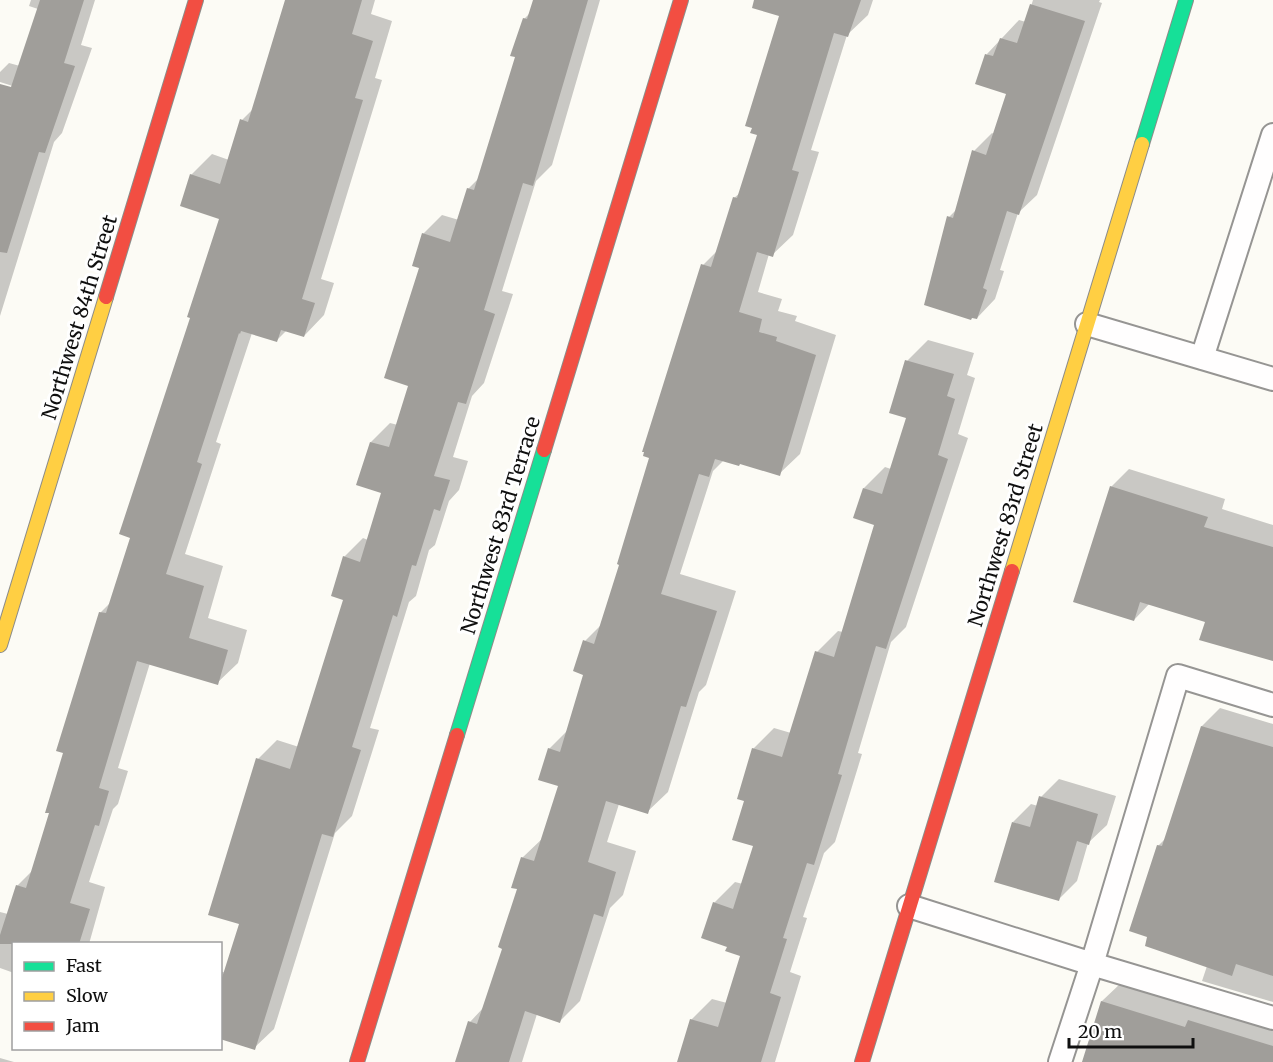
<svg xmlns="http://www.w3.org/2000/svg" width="1273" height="1062" font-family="Merriweather,serif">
  <rect width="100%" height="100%" fill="#fcfbf5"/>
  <path fill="#0003" fill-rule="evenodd" d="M 31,0 L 95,0 L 81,45 L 92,48 L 62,133 L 54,142 L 0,316 L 0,72 L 9,63 L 20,66 L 38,9 L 29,6 ZM 0,82 L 19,88 L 18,91 L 0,85 Z
    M 298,0 L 375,0 L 371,14 L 392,21 L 375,78 L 382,80 L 321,279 L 334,283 L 324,315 L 304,336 L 287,330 L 276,341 L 252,333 L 216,442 L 221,444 L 185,554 L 223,566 L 208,618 L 247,630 L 238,663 L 217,683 L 150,663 L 118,768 L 128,771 L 118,804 L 113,809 L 89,882 L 105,887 L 89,944 L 14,944 L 14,973 L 0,968 L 0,912 L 8,914 L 17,886 L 33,870 L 51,812 L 101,612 L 112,601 L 132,537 L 220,218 L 191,175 L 212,154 L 229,160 L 242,120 L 254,108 Z
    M 534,0 L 600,0 L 552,165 L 536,181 L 502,291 L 513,294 L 484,383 L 472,396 L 453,457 L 468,461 L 459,490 L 449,501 L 435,545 L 429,550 L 416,596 L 409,602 L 370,728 L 379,730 L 352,816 L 335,833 L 274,1029 L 254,1048 L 220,1037 L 220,971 L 226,973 L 241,923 L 258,759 L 277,740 L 299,747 L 345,599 L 344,557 L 363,538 L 368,540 L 383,492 L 371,442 L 390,423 L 398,425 L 409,385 L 423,234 L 442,215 L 459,220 L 468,189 L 479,178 L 517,56 L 524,19 L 530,13 Z
    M 788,0 L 873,0 L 868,15 L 847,35 L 811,150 L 819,152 L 793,235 L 772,255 L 769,254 L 758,292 L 782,299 L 778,311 L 797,316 L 795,321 L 836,335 L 800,454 L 779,474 L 741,462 L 724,460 L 713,471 L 680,574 L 736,591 L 706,685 L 699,692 L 668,792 L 647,812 L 619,804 L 607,842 L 636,851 L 623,895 L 610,908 L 580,1001 L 560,1021 L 537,1014 L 522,1062 L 457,1062 L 470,1022 L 484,1007 L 504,948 L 519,888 L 522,858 L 544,837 L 560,785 L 549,749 L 568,730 L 585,674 L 585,641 L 602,624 L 621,564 L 703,265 L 719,249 L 734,198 L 741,192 L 759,134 Z
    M 1033,0 L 1100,0 L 1099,2 L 1102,3 L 1037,195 L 1018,213 L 1000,270 L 1004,271 L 995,299 L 977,318 L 949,217 L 958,208 L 974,151 L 992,133 L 994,134 L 1008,93 L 987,54 L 1019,20 L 1026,22 Z
    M 928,340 L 974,353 L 967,375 L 975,378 L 958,434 L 968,438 L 906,627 L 891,642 L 858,753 L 862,754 L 835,842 L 824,853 L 803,917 L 807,918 L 790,972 L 801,976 L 775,1062 L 678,1062 L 691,1020 L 712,999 L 727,1003 L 742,955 L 728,946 L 714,903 L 735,882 L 743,884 L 755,845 L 746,800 L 753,749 L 774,728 L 791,733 L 817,652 L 838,631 L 843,632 L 876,524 L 864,488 L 885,467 L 891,469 L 907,417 L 907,361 Z
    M 1129,469 L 1225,499 L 1222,509 L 1273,525 L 1273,658 L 1207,621 L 1150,603 L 1134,620 L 1111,487 Z
    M 1220,708 L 1273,724 L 1273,1002 L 1202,981 L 1207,966 L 1158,846 L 1166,838 L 1202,726 Z
    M 1059,779 L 1116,796 L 1107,825 L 1088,843 L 1077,881 L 1059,899 L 1013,822 L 1031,804 L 1038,806 L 1041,797 Z
    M 1121,983 L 1273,1009 L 1273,1062 L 1083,1062 L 1102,1001 Z
    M 0,1058 L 14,1062 L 0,1062 Z"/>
  <path fill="#a09e9a" d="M 40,0 L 84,0 L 64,63 L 75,66 L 45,153 L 39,152 L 7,253 L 0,252 L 0,84 L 11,87 Z
    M 285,0 L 362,0 L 352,34 L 373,41 L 355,98 L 363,100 L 302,299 L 315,303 L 304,337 L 281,330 L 277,342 L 241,331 L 240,334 L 239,333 L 197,462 L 202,464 L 166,574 L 204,586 L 189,638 L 228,650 L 218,685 L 137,661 L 99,788 L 109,791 L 99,826 L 95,825 L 70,903 L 90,909 L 79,944 L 0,944 L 0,935 L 16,885 L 26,888 L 49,813 L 45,813 L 63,753 L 56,751 L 99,612 L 106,613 L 130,538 L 119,534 L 190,318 L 187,317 L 219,219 L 180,206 L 190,174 L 220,184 L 240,119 L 248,122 Z
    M 533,0 L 588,0 L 533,186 L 523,183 L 484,310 L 495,314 L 466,404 L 458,402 L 434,476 L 450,480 L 440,511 L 434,509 L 416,566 L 412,565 L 397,617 L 393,615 L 352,747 L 361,750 L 333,837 L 322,834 L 255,1050 L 220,1039 L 220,984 L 239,924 L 208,915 L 256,758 L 290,769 L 343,600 L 331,596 L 343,556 L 360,562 L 381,493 L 356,485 L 370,442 L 389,447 L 408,386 L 384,378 L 419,268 L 412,266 L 422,233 L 450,242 L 467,188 L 474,190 L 515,57 L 510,56 L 523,18 L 527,19 Z
    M 754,0 L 861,0 L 848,37 L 834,33 L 792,170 L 799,172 L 773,257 L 757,252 L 739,312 L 762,319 L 759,332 L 777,337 L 776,341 L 816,355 L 780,476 L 740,464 L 739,466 L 715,459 L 709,477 L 699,474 L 661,594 L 717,611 L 686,707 L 681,706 L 648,814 L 606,801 L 588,862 L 616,872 L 603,917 L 594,914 L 560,1023 L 525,1011 L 509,1062 L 455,1062 L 468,1021 L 477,1024 L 502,949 L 498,947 L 517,889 L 511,888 L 521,857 L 534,861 L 558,786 L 538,780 L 548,748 L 560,752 L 583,675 L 573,671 L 583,640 L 594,644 L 619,565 L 617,564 L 649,458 L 643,456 L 644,452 L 642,452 L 701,264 L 711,267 L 733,197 L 737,198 L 757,135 L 750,133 L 752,128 L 745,126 L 779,16 L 752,8 Z
    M 1030,4 L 1085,21 L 1019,215 L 1007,211 L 983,288 L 987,290 L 977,319 L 972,318 L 971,320 L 924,305 L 947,216 L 953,218 L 972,150 L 986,155 L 1006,94 L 975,84 L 985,54 L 993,56 L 1000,38 L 1017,43 Z
    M 905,360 L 954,374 L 947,396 L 955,399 L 938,455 L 948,459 L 886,649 L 876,646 L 838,774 L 842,775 L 814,865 L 807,863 L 783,938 L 787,939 L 770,993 L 781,997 L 761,1062 L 677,1062 L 690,1019 L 718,1027 L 740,956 L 725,951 L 727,947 L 701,938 L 713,902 L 733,909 L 753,846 L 732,840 L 744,801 L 737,799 L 752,748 L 782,757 L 815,651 L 834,657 L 874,525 L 853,518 L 863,488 L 882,494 L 906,418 L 889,413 Z
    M 1110,486 L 1208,517 L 1204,527 L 1273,547 L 1273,661 L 1199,640 L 1205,622 L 1140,602 L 1134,621 L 1073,602 Z
    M 1201,726 L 1273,747 L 1273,976 L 1236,964 L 1232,976 L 1145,946 L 1147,937 L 1129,931 L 1157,845 L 1162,846 Z
    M 1039,796 L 1098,814 L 1089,845 L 1077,841 L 1059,901 L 994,882 L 1012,822 L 1030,827 Z
    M 1101,1001 L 1185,1027 L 1188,1020 L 1273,1046 L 1273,1062 L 1082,1062 Z"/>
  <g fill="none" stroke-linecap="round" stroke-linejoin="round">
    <g stroke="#969593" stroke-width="26">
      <path id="lane" d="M 1087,324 L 1273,379
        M 1202,358 L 1273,135
        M 909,906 L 1092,964 L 1273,1018
        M 1060,1062 L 1092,964 L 1178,676 L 1273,705"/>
    </g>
    <g stroke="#8c8c89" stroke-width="16">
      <path id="fast" d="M 1142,144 L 1186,0
        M 457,735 L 544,450"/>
    </g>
    <g stroke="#8c8c89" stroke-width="16">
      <path id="slow" d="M 1012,571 L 1142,144
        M 0,645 L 106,297"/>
    </g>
    <g stroke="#8c8c89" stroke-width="16">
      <path id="jam" d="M 106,297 L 196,0
        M 544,450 L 681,0
        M 357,1062 L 457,735
        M 862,1062 L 1012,571"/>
    </g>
    <use href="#lane" stroke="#fffefe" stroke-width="22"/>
    <use href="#fast" stroke="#16e098" stroke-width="14"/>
    <use href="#slow" stroke="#ffcf43" stroke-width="14"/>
    <use href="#jam" stroke="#f24e42" stroke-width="14"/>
  </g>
  <g text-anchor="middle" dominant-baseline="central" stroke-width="6" stroke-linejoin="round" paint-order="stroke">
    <g font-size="20" fill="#0f0f0f" stroke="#fff">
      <text transform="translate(79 317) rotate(-73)">Northwest 84th Street</text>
      <text transform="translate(500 525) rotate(-73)">Northwest 83rd Terrace</text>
      <text transform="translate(1005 525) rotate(-73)">Northwest 83rd Street</text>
    </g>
  </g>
  <rect x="12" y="942" width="210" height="108" fill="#ffffff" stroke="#9f9f9f" stroke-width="1.5"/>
  <rect x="24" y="962" width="30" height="9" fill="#16e098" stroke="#9f9f9f" stroke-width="1.5"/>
  <text x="66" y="972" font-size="18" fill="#0f0f0f">Fast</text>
  <rect x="24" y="992" width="30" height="9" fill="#ffcf43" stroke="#9f9f9f" stroke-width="1.5"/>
  <text x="66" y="1002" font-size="18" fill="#0f0f0f">Slow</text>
  <rect x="24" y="1022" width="30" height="9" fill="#f24e42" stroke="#9f9f9f" stroke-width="1.5"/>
  <text x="66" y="1032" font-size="18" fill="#0f0f0f">Jam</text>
  <path d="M1069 1038v9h124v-9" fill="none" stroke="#0f0f0f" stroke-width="3"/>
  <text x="1078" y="1038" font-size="18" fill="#0f0f0f" stroke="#ffffff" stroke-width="4.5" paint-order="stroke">20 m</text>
</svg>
